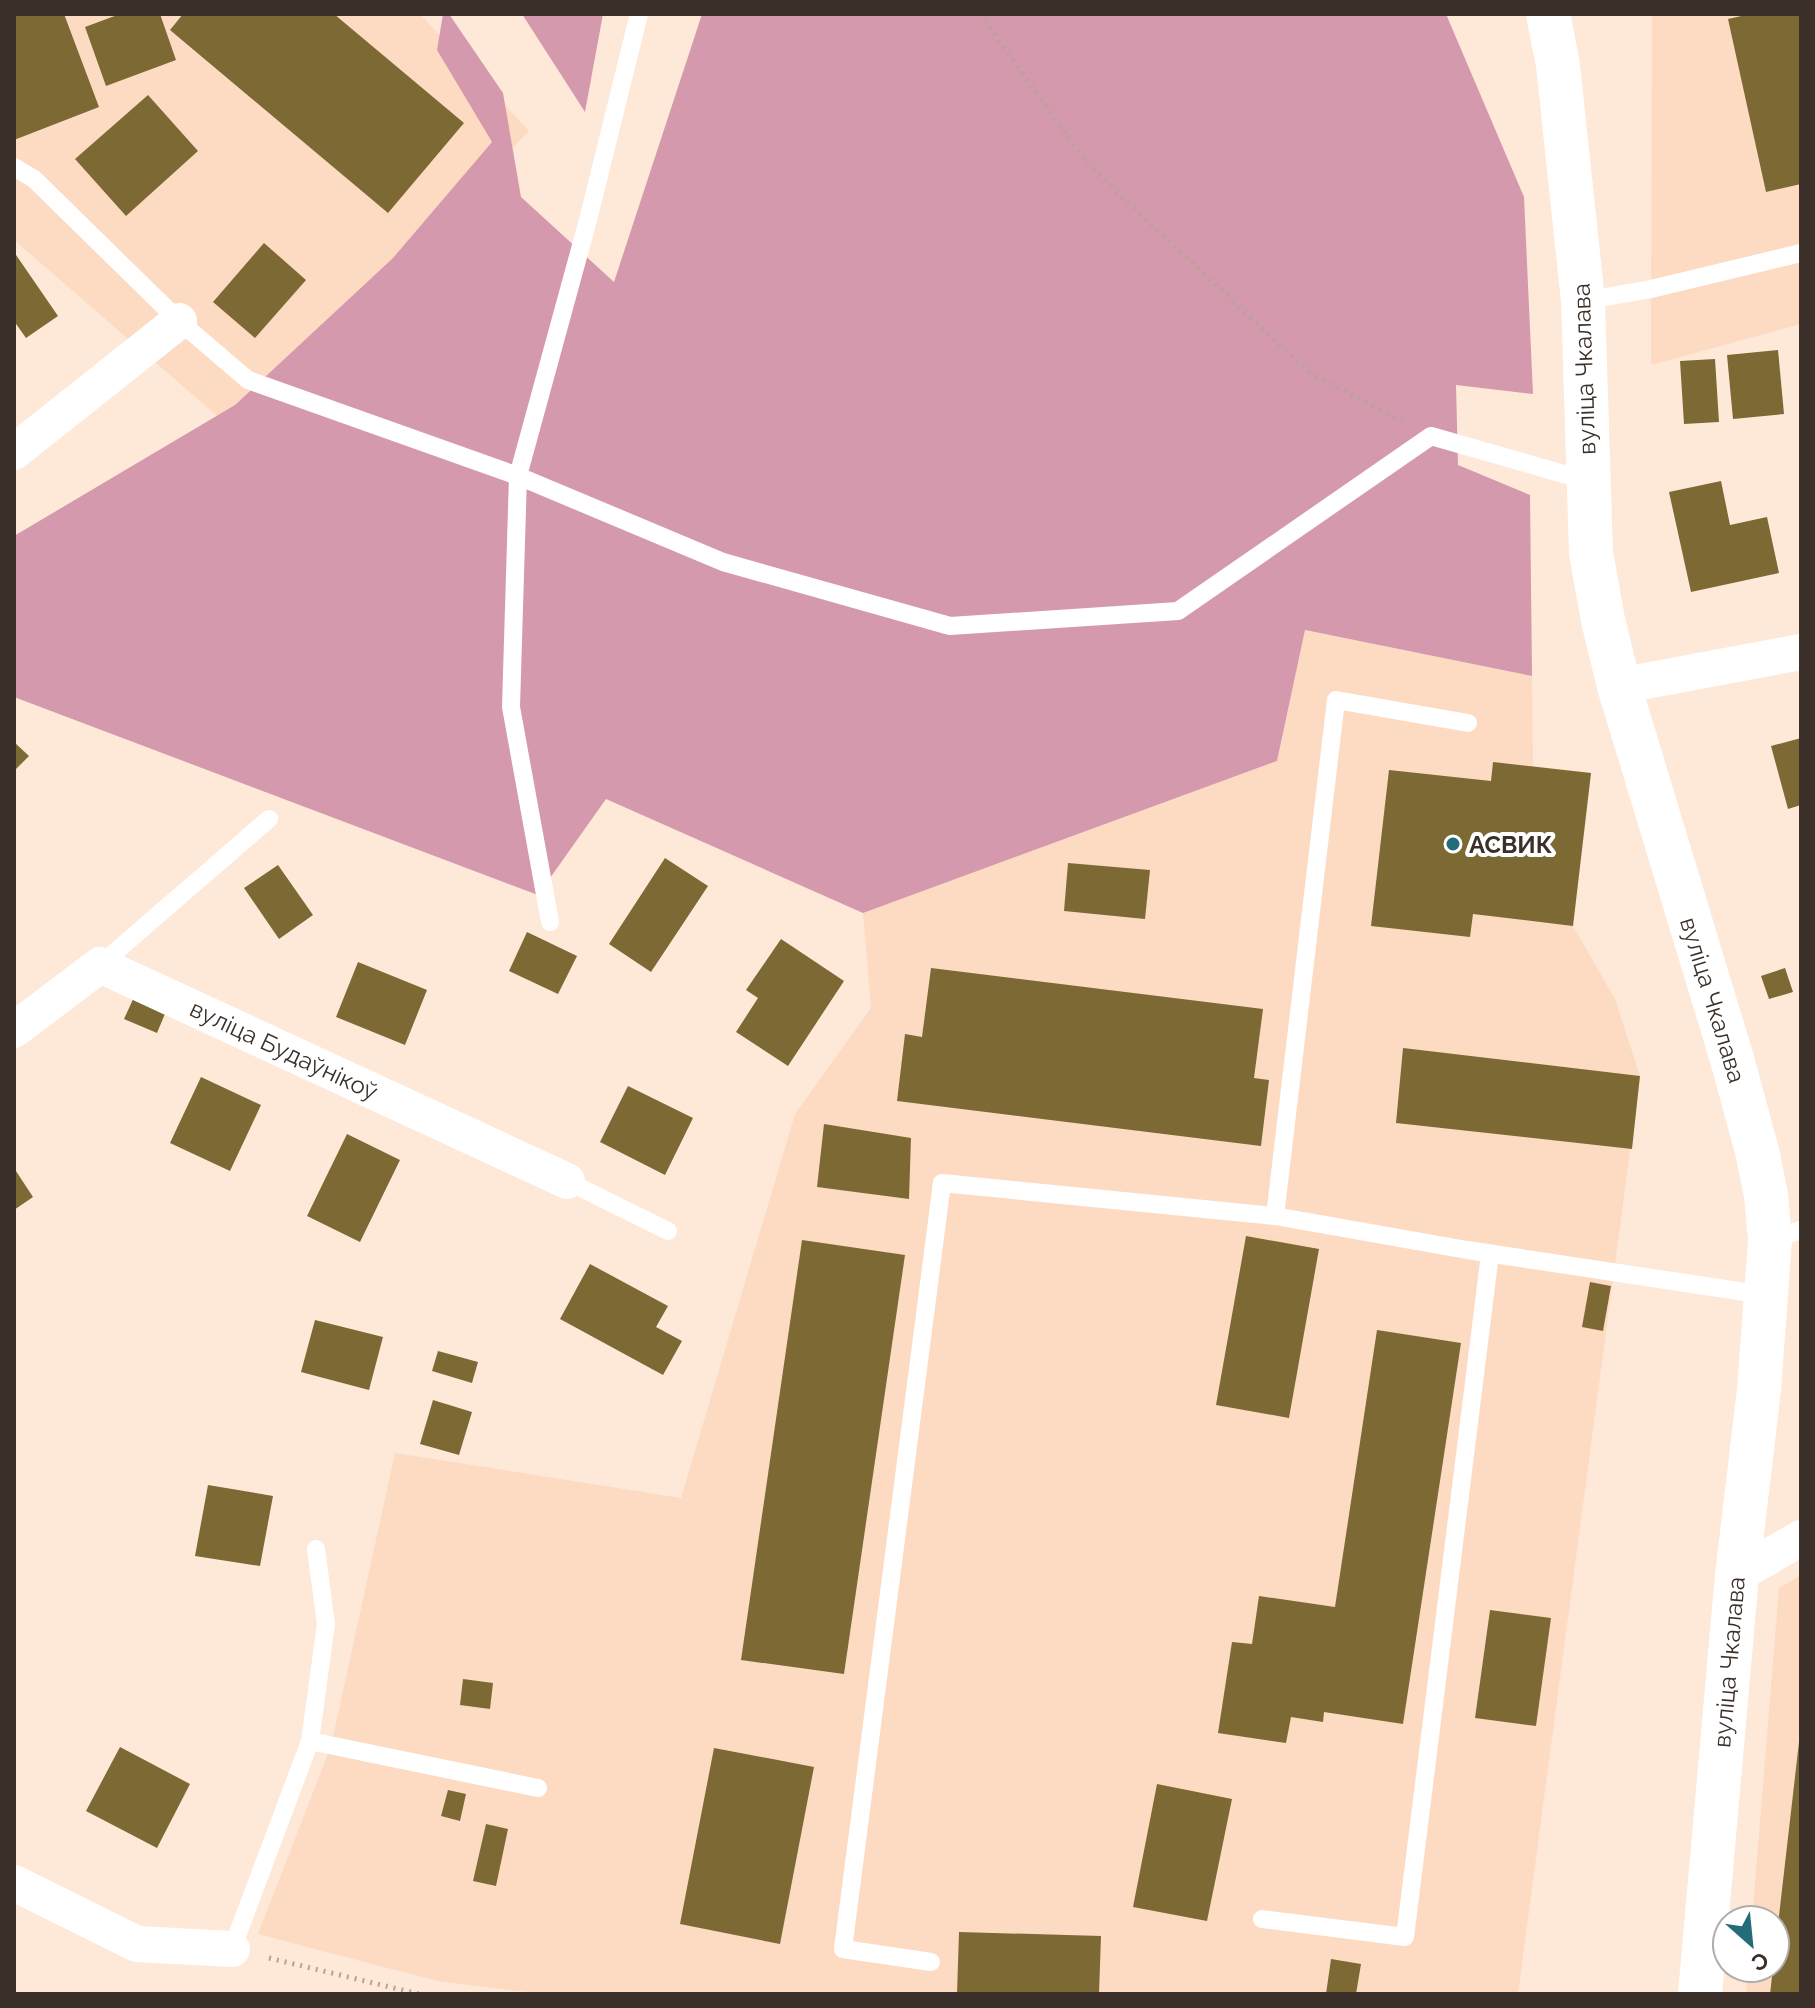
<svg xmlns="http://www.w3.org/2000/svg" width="1815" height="2008" font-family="Raleway,sans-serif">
  <rect width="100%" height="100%" fill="#fee8d8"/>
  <path fill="#fddbc3" d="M 14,14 L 420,14 L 529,131 L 238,434 L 14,240 Z
    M 1652,14 L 1801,14 L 1801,324 L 1651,365 Z
    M 1305,630 L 1532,676 L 1533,766 L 1591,773 L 1573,926 L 1615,999 L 1640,1076 L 1518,1994 L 543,1994 L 437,1981 L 258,1934 L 331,1746 L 395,1453 L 681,1498 L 795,1114 L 871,1008 L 863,913 L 1277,761 Z
    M 1801,1575 L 1801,1994 L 1746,1994 L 1748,1968 L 1775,1968 L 1775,1920 L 1752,1920 L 1779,1588 Z"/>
  <path fill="#d599ae" d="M 443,14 L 449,14 L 503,93 L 521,197 L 614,282 L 702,14 L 1446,14 L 1524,197 L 1533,394 L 1456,385 L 1458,465 L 1530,495 L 1532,676 L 1305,630 L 1277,761 L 863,913 L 606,799 L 538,895 L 14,697 L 14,536 L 235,405 L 393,258 L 492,142 L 437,50 Z
    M 522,14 L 603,14 L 585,112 Z"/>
  <path fill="#7d6934" d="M 14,14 L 64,14 L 99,107 L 14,140 Z
    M 120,14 L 160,14 L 176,60 L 106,86 L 85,27 Z
    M 183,14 L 334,14 L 464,123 L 388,213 L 170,30 Z
    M 1750,14 L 1801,14 L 1801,184 L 1766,192 L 1728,19 Z
    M 148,95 L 198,151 L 126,216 L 75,159 Z
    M 264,243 L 306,280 L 255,338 L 213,302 Z
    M 14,252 L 58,316 L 26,338 L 14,321 Z
    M 1778,350 L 1784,414 L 1733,419 L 1727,355 Z
    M 1715,359 L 1719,422 L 1684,424 L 1680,361 Z
    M 1721,481 L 1730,525 L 1767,517 L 1779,573 L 1691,592 L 1669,492 Z
    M 1801,738 L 1801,805 L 1788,809 L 1771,746 Z
    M 14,742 L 29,756 L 14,771 Z
    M 1493,762 L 1591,773 L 1573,926 L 1473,914 L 1470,937 L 1371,926 L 1389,770 L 1491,781 Z
    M 665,858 L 708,886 L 651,972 L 609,944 Z
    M 1068,863 L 1150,870 L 1145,919 L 1064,911 Z
    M 278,865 L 313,915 L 279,939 L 244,888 Z
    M 527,932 L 577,956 L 558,994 L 509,971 Z
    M 781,939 L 844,981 L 788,1066 L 736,1032 L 758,998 L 746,990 Z
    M 358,962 L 427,990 L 405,1045 L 336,1017 Z
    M 931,968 L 1263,1009 L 1254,1078 L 1269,1080 L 1261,1146 L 897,1101 L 905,1034 L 922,1037 Z
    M 1785,968 L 1793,992 L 1769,999 L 1761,976 Z
    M 135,995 L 167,1009 L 157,1033 L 124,1019 Z
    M 1403,1048 L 1640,1076 L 1632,1149 L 1396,1123 Z
    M 201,1077 L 261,1105 L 230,1171 L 170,1143 Z
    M 628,1086 L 693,1118 L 665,1175 L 600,1142 Z
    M 824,1124 L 911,1138 L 909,1199 L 817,1187 Z
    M 347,1134 L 400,1160 L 360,1242 L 307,1216 Z
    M 14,1168 L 33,1197 L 14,1210 Z
    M 1246,1236 L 1319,1249 L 1289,1418 L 1216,1405 Z
    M 802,1240 L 905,1255 L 844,1674 L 741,1660 Z
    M 590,1264 L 668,1306 L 656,1327 L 682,1341 L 663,1375 L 560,1319 Z
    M 1590,1282 L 1611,1286 L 1603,1331 L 1582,1327 Z
    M 315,1320 L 383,1337 L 369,1390 L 301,1372 Z
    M 1377,1330 L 1461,1343 L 1403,1724 L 1324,1712 L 1323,1722 L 1291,1717 L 1286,1743 L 1218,1733 L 1232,1642 L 1252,1644 L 1259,1596 L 1335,1607 Z
    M 438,1351 L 478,1362 L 472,1383 L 432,1371 Z
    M 433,1400 L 472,1412 L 459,1455 L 420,1444 Z
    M 208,1485 L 273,1496 L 260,1566 L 195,1556 Z
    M 1490,1610 L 1551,1618 L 1536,1726 L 1475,1718 Z
    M 463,1679 L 493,1683 L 490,1709 L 460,1705 Z
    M 1799,1742 L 1801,1742 L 1801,1994 L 1770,1994 Z
    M 120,1747 L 190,1784 L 157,1848 L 86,1811 Z
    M 714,1748 L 814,1767 L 780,1944 L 680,1924 Z
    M 1157,1784 L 1232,1799 L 1207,1921 L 1133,1907 Z
    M 448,1790 L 466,1794 L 460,1821 L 441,1816 Z
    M 486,1824 L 508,1829 L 496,1886 L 473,1881 Z
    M 959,1932 L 1101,1936 L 1099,1994 L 957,1994 Z
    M 1331,1959 L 1361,1964 L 1356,1994 L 1326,1994 Z"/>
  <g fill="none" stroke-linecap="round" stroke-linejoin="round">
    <path stroke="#b5a497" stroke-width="5" stroke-dasharray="2 6" stroke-linecap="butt" d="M 980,14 L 1088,165 L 1310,373 L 1402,421
      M 269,1958 L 419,1994"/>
    <path stroke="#fff" stroke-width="18" d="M 14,167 L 34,179 L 179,321 L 248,380 L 518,476 L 723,562 L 950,626 L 1178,611 L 1431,436 L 1588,481
      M 1583,301 L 1651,289 L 1801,253
      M 550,922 L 511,707 L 518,476 L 588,220 L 639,14
      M 100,965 L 269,819
      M 567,1181 L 668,1231
      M 1275,1216 L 1336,700 L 1468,723
      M 1770,1240 L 1801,1230
      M 310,1741 L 538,1788
      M 1262,1919 L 1405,1937 L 1490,1254
      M 232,1949 L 310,1741 L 326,1624 L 316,1549
      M 931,1962 L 843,1949 L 942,1183 L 1275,1216 L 1467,1250 L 1765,1295"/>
    <path stroke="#fff" stroke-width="36" d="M 14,452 L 179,321
      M 1619,686 L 1801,652
      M 14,1030 L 100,965 L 567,1181
      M 1737,1575 L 1801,1538
      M 14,1883 L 137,1944 L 232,1949"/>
    <path stroke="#fff" stroke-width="44" d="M 1548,14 L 1558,65 L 1583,301 L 1591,553 L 1603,620 L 1619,686 L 1732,1059 L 1757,1151 L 1766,1195 L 1770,1240 L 1759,1390 L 1737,1575 L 1700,1994"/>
  </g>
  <circle fill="#256c7a" stroke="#fff" stroke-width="3" cx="1453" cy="844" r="8"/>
  <g text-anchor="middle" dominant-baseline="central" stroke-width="8" stroke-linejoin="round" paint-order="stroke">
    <g font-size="24" fill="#3a3029" stroke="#fff">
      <text transform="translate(1584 369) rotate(-92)">вуліца Чкалава</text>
      <text transform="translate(1713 1000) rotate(73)">вуліца Чкалава</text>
      <text transform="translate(284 1050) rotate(25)">вуліца Будаўнікоў</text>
      <text transform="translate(1729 1662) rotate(-85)">вуліца Чкалава</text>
    </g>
    <g font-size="24" font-weight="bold" fill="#3a3029" stroke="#fff" text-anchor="start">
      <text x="1469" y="844">АСВИК</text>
    </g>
  </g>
  <rect width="1815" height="2008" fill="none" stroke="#3a3029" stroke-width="32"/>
  <g transform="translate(1751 1944) rotate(153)"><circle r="38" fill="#ffffff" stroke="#b0aca9" stroke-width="2"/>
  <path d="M0-6L14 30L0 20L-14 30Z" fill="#256c7a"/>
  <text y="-12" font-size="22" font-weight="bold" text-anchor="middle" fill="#3a3029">С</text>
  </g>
</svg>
